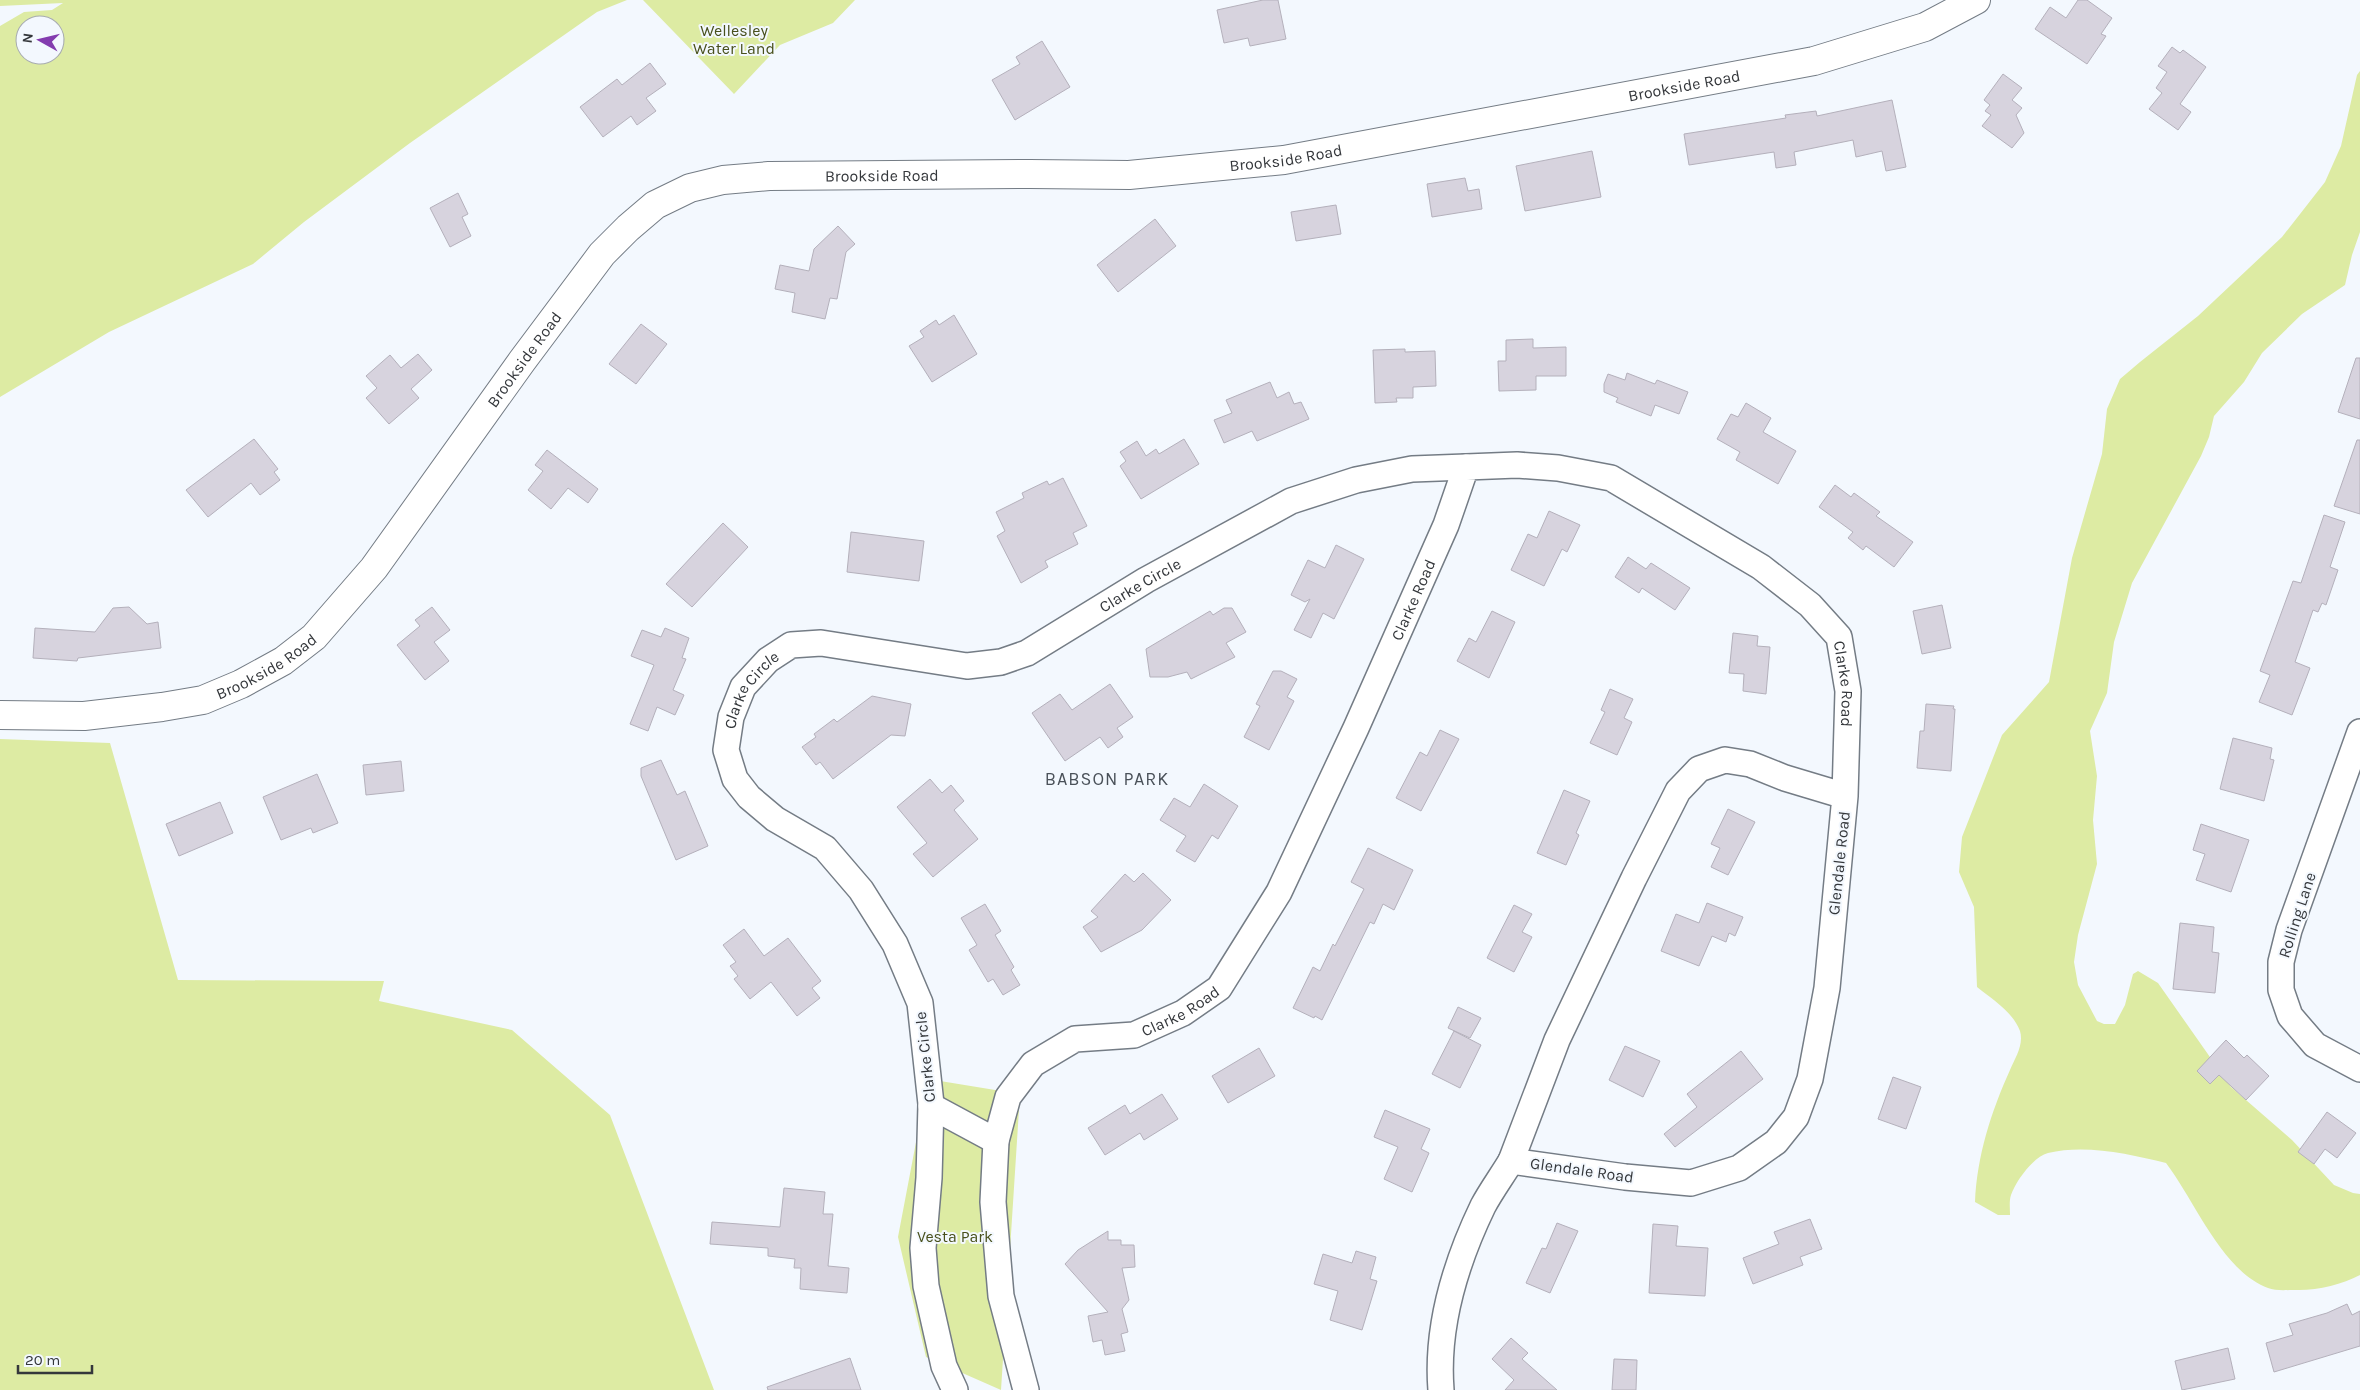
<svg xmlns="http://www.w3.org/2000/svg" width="2360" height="1390" font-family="Karla,sans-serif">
  <rect width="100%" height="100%" fill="#f3f8fe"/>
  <path fill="#ddeba3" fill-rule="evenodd" d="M 0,0 L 627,0 L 597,12 L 410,143 L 304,222 L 253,264 L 109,332 L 0,397 L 0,26 L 24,12 L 52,10 L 63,3 L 0,6 ZM 25,25 L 55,25 L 55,55 L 25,55 Z
    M 643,0 L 855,0 L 833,23 L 780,45 L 734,94 Z
    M 2360,71 L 2360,232 L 2352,255 L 2345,285 L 2302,314 L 2262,353 L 2244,382 L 2214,416 L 2209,437 L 2201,456 L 2132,583 L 2114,642 L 2107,693 L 2090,731 L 2097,776 L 2093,820 L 2097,864 L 2078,935 L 2074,962 L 2078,985 L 2097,1021 L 2104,1024 L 2115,1024 L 2125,1005 L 2133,974 L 2138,971 L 2158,983 L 2231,1087 L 2292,1140 L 2334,1185 L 2353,1193 L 2360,1194 L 2360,1275 C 2341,1285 2316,1291 2294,1290 C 2286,1290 2275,1291 2268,1288 C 2222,1271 2195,1201 2166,1163 C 2130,1154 2085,1144 2048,1153 C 2033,1157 2016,1181 2011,1195 C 2009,1201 2010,1209 2010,1215 L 1998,1215 L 1975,1202 C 1977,1156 1991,1112 2010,1070 C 2015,1058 2024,1045 2020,1031 C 2013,1012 1992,999 1977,987 L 1974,907 L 1959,872 L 1962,837 L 2002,735 L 2049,682 L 2072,558 L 2102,454 L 2107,409 L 2120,379 L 2140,362 L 2198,316 L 2282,237 L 2325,182 L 2341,146 L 2357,75 Z
    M 0,739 L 110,743 L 178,980 L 384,981 L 379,1001 L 512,1030 L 610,1115 L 714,1390 L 0,1390 Z
    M 928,1079 L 1020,1094 L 1001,1390 L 926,1357 L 898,1237 Z"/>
  <path fill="#d7d3de" stroke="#b4b0bb" d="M 1263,0 L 1278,0 L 1286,39 L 1250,46 L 1248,38 L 1224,43 L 1217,10 Z
    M 2078,0 L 2087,0 L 2112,18 L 2101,34 L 2106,36 L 2087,64 L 2035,29 L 2050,7 L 2066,18 Z
    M 1042,41 L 1070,87 L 1015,120 L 992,80 L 1020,64 L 1016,57 Z
    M 2172,47 L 2180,53 L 2183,50 L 2206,67 L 2180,104 L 2191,112 L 2178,130 L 2149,109 L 2162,93 L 2156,88 L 2167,72 L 2158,66 Z
    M 650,63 L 666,84 L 646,98 L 656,111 L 637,125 L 631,116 L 603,137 L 580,107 L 617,79 L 622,85 Z
    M 2003,74 L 2022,88 L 2012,100 L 2022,108 L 2016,115 L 2024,133 L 2012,148 L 1982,126 L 1991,115 L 1985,111 L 1990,105 L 1984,100 Z
    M 1892,100 L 1906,167 L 1886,171 L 1882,151 L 1856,157 L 1853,140 L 1794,152 L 1796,165 L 1776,168 L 1774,152 L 1689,165 L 1684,134 L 1786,118 L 1785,115 L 1816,111 L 1817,116 Z
    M 1592,151 L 1601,197 L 1525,211 L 1516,166 Z
    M 1465,178 L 1468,191 L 1479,189 L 1482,209 L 1432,217 L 1427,184 Z
    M 458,193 L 468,214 L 462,217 L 471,236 L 450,247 L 430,208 Z
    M 1336,205 L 1341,234 L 1296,241 L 1291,212 Z
    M 1155,219 L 1176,246 L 1118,292 L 1097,265 Z
    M 838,226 L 855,244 L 846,252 L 837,299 L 830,298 L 825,319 L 792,312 L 795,293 L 775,289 L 780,265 L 809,271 L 814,249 Z
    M 954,315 L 977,354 L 932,382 L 909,346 L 924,337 L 920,331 L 936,320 L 939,325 Z
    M 641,324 L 667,344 L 636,384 L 609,364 Z
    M 1533,339 L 1533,348 L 1566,347 L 1566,376 L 1536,376 L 1536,390 L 1499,391 L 1498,361 L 1506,361 L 1506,340 Z
    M 1405,349 L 1405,352 L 1435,351 L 1436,386 L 1413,387 L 1413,398 L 1396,398 L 1397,402 L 1375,403 L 1373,350 Z
    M 418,354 L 432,370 L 411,389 L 419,398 L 389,424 L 366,398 L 377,388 L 366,376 L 390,355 L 401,368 Z
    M 2356,358 L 2360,358 L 2360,419 L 2338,412 Z
    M 1627,373 L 1655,384 L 1657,380 L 1688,392 L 1679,414 L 1655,405 L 1651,416 L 1616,402 L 1618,398 L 1604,392 L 1604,384 L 1608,374 L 1625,380 Z
    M 1270,382 L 1277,398 L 1289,392 L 1294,404 L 1301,402 L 1309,419 L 1257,441 L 1252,431 L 1224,443 L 1214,420 L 1232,413 L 1226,400 Z
    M 1746,403 L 1771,418 L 1763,432 L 1796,451 L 1778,484 L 1736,460 L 1740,452 L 1717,439 L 1731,414 L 1738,417 Z
    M 254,439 L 278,469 L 274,472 L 280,480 L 260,495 L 251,483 L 208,517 L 186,490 Z
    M 1184,439 L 1199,464 L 1141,499 L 1120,466 L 1126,461 L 1120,452 L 1137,441 L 1146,456 L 1156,449 L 1159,454 Z
    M 2357,440 L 2360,440 L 2360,514 L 2334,506 Z
    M 547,450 L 598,489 L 588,503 L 568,488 L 551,509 L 528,490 L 543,471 L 535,465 Z
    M 1063,478 L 1087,526 L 1073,533 L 1078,544 L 1045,561 L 1048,567 L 1021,583 L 997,536 L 1005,531 L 996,512 L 1024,498 L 1022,493 L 1047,481 L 1049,485 Z
    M 1835,485 L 1851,497 L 1854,493 L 1880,512 L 1876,516 L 1913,542 L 1894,567 L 1866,546 L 1863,550 L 1848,538 L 1853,532 L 1819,507 Z
    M 1549,511 L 1580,525 L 1567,552 L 1562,549 L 1544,586 L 1511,570 L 1528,534 L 1537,538 Z
    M 2324,515 L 2345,522 L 2330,567 L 2338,570 L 2326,605 L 2322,603 L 2318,612 L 2313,610 L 2295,662 L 2310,668 L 2292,715 L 2259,702 L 2270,675 L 2260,671 L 2293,581 L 2301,583 Z
    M 723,523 L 748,547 L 692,607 L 666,584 Z
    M 851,532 L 924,541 L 919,581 L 847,572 Z
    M 1336,545 L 1364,559 L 1334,619 L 1323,613 L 1311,638 L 1294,630 L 1310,599 L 1305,602 L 1291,595 L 1308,560 L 1325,568 Z
    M 1628,557 L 1646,569 L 1651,563 L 1690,588 L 1675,610 L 1642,588 L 1639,593 L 1615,577 Z
    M 1942,605 L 1951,648 L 1922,654 L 1913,611 Z
    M 129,607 L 147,624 L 158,622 L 161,648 L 78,658 L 77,661 L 33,658 L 35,628 L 95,632 L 113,608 Z
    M 432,607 L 450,630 L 434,642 L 449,661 L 425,680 L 397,645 L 420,626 L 415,620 Z
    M 1224,608 L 1232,608 L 1246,632 L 1226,643 L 1235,657 L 1191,679 L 1187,672 L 1168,677 L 1150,677 L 1146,649 L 1210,611 L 1213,615 Z
    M 1492,611 L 1515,622 L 1489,678 L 1457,661 L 1469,638 L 1476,642 Z
    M 665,628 L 689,638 L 682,658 L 686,659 L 673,690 L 684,695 L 675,715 L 657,707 L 648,731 L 630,724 L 654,665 L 631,656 L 642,630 L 661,637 Z
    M 1733,633 L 1758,636 L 1757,646 L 1770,647 L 1766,694 L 1743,691 L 1744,674 L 1729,673 Z
    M 1273,671 L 1281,671 L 1297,679 L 1287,697 L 1294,701 L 1269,750 L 1244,737 L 1260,706 L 1256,704 Z
    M 1110,684 L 1133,717 L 1117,728 L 1123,737 L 1108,748 L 1100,737 L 1065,761 L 1032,713 L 1060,694 L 1072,710 Z
    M 1610,689 L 1633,699 L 1624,718 L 1632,722 L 1617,755 L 1590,743 L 1605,712 L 1601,710 Z
    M 872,696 L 911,704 L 905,736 L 891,735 L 833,779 L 820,762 L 816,765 L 802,747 L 816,737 L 814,734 L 834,719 L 837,722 Z
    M 1926,704 L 1954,706 L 1953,709 L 1955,709 L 1951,771 L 1917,768 L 1920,731 L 1924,731 Z
    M 1440,730 L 1459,739 L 1421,811 L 1396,798 L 1420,752 L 1427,756 Z
    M 2233,738 L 2272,748 L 2270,759 L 2274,760 L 2264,801 L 2220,789 Z
    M 661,760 L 677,795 L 685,791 L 708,846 L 676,860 L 641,776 L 641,768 Z
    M 401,761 L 404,791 L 366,795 L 363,765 Z
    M 317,774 L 338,823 L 313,833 L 311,828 L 281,840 L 263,797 Z
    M 930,779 L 942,793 L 951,785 L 964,801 L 954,810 L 978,839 L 933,877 L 913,854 L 927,843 L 897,807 Z
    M 1204,784 L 1238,806 L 1218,839 L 1212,835 L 1195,862 L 1176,851 L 1186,836 L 1160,820 L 1174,798 L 1190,807 Z
    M 1564,790 L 1590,801 L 1576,833 L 1579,835 L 1566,865 L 1537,853 Z
    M 220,802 L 233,833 L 179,856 L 166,824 Z
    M 1728,809 L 1755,822 L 1728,875 L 1711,867 L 1720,848 L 1711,844 Z
    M 2201,824 L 2249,840 L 2231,892 L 2196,880 L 2205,854 L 2193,850 Z
    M 1368,848 L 1413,870 L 1394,910 L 1383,904 L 1374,924 L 1370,922 L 1322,1020 L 1315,1016 L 1314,1018 L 1293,1008 L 1313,967 L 1320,971 L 1333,944 L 1335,946 L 1364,889 L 1351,882 Z
    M 1143,873 L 1171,900 L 1142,930 L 1101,952 L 1083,927 L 1098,917 L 1091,911 L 1125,874 L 1134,882 Z
    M 1707,903 L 1743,917 L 1735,936 L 1729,933 L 1726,942 L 1712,936 L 1699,966 L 1661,951 L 1676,914 L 1699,923 Z
    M 985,904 L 1001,931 L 995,935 L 1014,967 L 1011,970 L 1020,985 L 1003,995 L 993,979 L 988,982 L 969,950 L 977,945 L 961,918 Z
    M 1514,905 L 1532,914 L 1522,932 L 1532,937 L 1514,972 L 1487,958 Z
    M 2180,923 L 2214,927 L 2212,952 L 2219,953 L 2215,993 L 2173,989 Z
    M 744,929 L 764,956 L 788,938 L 821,981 L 812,988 L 820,998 L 797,1016 L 771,982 L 750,999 L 734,979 L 738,976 L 730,966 L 736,962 L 723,945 Z
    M 1458,1007 L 1481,1018 L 1470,1038 L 1448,1028 Z
    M 1454,1031 L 1481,1045 L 1460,1088 L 1432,1074 Z
    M 2226,1040 L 2244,1058 L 2247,1055 L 2269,1076 L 2246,1100 L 2219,1075 L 2210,1084 L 2197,1071 Z
    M 1625,1046 L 1660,1061 L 1643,1097 L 1609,1080 Z
    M 1259,1048 L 1275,1076 L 1228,1103 L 1212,1076 Z
    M 1741,1051 L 1763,1079 L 1675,1147 L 1664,1134 L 1697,1107 L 1687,1094 Z
    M 1893,1077 L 1921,1087 L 1906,1129 L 1878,1119 Z
    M 1162,1094 L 1178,1119 L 1144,1140 L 1140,1133 L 1105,1155 L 1088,1128 L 1125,1105 L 1130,1114 Z
    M 1385,1110 L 1430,1129 L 1421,1149 L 1429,1153 L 1412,1192 L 1384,1179 L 1398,1147 L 1374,1137 Z
    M 2327,1112 L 2356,1133 L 2337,1158 L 2325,1149 L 2314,1164 L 2298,1152 Z
    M 784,1188 L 825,1192 L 823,1214 L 833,1214 L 828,1266 L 849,1268 L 847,1293 L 800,1289 L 801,1268 L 794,1268 L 795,1259 L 768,1256 L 768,1248 L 710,1244 L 712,1222 L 780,1227 Z
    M 1810,1219 L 1822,1249 L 1800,1257 L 1803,1265 L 1753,1284 L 1743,1258 L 1779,1244 L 1774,1232 Z
    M 1557,1223 L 1578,1231 L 1550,1293 L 1526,1283 L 1542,1248 L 1546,1249 Z
    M 1653,1224 L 1678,1226 L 1676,1246 L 1708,1248 L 1705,1296 L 1649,1293 Z
    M 1108,1231 L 1108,1240 L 1121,1240 L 1121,1245 L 1134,1245 L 1135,1267 L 1122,1268 L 1129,1300 L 1122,1309 L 1128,1332 L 1121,1334 L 1125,1351 L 1105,1355 L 1102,1340 L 1093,1342 L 1088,1316 L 1108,1312 L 1065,1264 L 1078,1250 Z
    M 1356,1251 L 1376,1257 L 1370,1279 L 1377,1281 L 1362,1330 L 1330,1320 L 1338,1291 L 1314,1284 L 1323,1254 L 1352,1263 Z
    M 2347,1304 L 2352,1315 L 2360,1311 L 2360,1346 L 2274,1372 L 2266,1343 L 2293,1335 L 2289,1324 L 2327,1313 Z
    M 1511,1338 L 1528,1353 L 1522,1359 L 1557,1390 L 1505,1390 L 1514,1380 L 1492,1359 Z
    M 2228,1348 L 2235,1379 L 2182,1390 L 2175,1361 Z
    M 850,1358 L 861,1390 L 768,1390 L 767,1387 Z
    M 1614,1359 L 1637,1360 L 1636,1390 L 1612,1390 Z"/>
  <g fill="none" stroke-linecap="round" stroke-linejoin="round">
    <g stroke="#747c85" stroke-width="28">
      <g id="minor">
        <path d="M 2360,732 L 2289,930 L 2281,962 L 2281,990 L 2290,1016 L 2315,1045 L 2360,1069"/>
        <path d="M 931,1106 L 996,1141"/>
        <path id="s1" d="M 955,1390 L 944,1366 L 926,1286 L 923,1248 L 929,1178 L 931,1104 L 920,1003 L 895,944 L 861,890 L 825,848 L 775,819 L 749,797 L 735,779 L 726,750 L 731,717 L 743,687 L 768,660 L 791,645 L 821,643 L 967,666 L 1001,662 L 1027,653 L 1146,580 L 1291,501 L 1356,480 L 1412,469 L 1466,467"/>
        <path id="s2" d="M 1026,1390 L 1001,1296 L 993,1202 L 996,1141 L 1008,1097 L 1033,1064 L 1075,1039 L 1134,1035 L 1183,1013 L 1219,988 L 1279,892 L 1356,728 L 1446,525 L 1466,467 L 1517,465 L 1558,468 L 1611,478 L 1761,567 L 1810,605 L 1839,637 L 1848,691 L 1845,796 L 1827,988 L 1810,1079 L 1796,1117 L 1776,1142 L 1739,1168 L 1691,1183 L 1625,1177 L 1511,1161 L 1557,1040 L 1634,878 L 1678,791 L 1699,769 L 1725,760 L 1750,764 L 1785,778 L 1845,796"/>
        <path d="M 1441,1390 C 1436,1327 1456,1262 1483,1206 C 1491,1191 1502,1176 1511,1161"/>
      </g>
    </g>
    <g stroke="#747c85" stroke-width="30">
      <g id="tertiary">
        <path id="s3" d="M 0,715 L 84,716 L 162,707 L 203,700 L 241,684 L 283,661 L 314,637 L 374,568 L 522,361 L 602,254 L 628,228 L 655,205 L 690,188 L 723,180 L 769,176 L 1030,174 L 1129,175 L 1284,160 L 1814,61 L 1925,27 L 1976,0"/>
      </g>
    </g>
    <use href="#minor" stroke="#fff" stroke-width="25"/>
    <use href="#tertiary" stroke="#fff" stroke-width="28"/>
  </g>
  <g text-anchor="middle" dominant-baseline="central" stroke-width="4" stroke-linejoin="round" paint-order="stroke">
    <g font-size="16" fill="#48501c" stroke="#f3f8fe">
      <text x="734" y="30">Wellesley<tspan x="734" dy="18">Water Land</tspan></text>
      <text x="955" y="1236">Vesta Park</text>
    </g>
    <g font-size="16" fill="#34373b" stroke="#f3f8fe">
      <text stroke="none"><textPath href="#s3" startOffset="1926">Brookside Road</textPath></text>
      <text stroke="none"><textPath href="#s3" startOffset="1521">Brookside Road</textPath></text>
      <text stroke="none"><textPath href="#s3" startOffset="1116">Brookside Road</textPath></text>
      <text stroke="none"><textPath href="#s3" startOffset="681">Brookside Road</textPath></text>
      <text stroke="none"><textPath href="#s1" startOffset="1222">Clarke Circle</textPath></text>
      <text stroke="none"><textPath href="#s2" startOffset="980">Clarke Road</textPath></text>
      <text stroke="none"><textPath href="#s3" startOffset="276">Brookside Road</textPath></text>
      <text stroke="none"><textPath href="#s2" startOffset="1596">Clarke Road</textPath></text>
      <text stroke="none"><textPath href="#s1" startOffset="788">Clarke Circle</textPath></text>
      <text transform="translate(1839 863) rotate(-84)">Glendale Road</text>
      <text transform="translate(2297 915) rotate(-72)">Rolling Lane</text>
      <text stroke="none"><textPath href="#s2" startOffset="500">Clarke Road</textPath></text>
      <text transform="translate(925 1057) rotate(-96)">Clarke Circle</text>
      <text transform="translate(1582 1170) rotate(8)">Glendale Road</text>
    </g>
    <g font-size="18" letter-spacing="1" fill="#4a5159" stroke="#f3f8fe">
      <text x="1107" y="779">BABSON PARK</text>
    </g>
  </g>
  <g transform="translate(40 40) rotate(278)"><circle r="24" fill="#f3f8fe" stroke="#a7abb0"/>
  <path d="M0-4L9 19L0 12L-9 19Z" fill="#833caf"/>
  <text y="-8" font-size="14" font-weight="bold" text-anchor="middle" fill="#34373b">N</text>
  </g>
  <path d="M18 1365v8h74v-8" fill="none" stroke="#34373b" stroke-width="2.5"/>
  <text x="25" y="1365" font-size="15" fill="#34373b" stroke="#f3f8fe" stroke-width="4" paint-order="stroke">20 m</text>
</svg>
